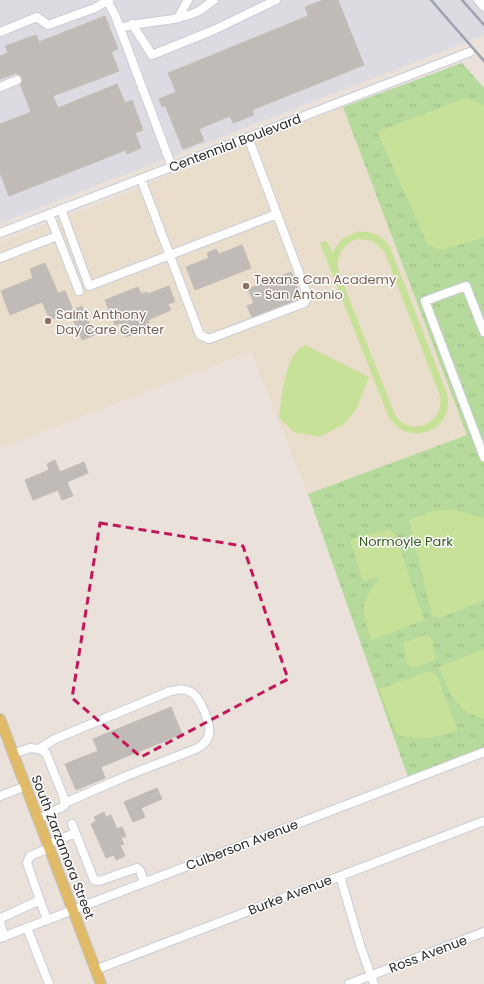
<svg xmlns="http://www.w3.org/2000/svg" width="484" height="984" font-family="Poppins,sans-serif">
  <defs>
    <pattern id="park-tufts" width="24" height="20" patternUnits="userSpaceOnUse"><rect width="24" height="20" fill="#b6da9c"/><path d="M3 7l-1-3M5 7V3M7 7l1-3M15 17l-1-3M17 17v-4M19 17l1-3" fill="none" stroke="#9cbb86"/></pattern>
  </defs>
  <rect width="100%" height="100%" fill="#e9e1da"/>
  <path fill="#dcdbe1" d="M 0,0 L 484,0 L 484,35 L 0,223 Z"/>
  <path fill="#e9ddcb" d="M 343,107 L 467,435 L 308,494 L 251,351 L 0,448 L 0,243 Z"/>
  <path fill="url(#park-tufts)" d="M 462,63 L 484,88 L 484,748 L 408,777 L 308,494 L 467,435 L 343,107 Z"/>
  <path fill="#c8e198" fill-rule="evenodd" d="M 465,98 L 484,105 L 484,237 L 442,250 L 428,245 L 377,132 Z
    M 356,232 C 370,230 382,235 390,247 L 446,391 C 458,428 412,450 389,418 L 320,243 L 327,241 L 332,253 L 342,239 ZM 357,239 L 372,241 L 384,251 L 439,393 C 448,421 411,440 395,415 L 339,273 C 335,258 342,244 357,239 Z
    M 305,345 L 369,377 L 356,410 L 343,425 L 319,437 L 294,432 L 279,418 C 282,398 284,354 305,345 Z
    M 453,510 L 481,517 L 484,519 L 484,600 L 440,618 L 432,616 L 409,520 L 432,511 Z
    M 388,529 L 395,534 L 424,620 L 372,640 C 360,610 360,603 380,577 L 363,581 L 350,540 Z
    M 427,634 L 432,639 L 435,660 L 413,668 L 407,664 L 403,643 Z
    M 484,649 L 484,719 C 452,709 451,694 439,667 Z
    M 429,671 L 437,676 L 458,731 C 435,738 421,740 397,735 L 379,689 Z"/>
  <path fill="#c1bbb7" stroke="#c3bdb5" d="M 323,0 L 338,0 L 364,65 L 252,110 L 254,115 L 233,123 L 230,116 L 199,129 L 204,141 L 183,149 L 165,105 L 162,107 L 159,99 L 176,92 L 168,73 L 308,16 L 305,7 Z
    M 105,16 L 118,49 L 111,52 L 119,71 L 53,96 L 58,108 L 117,84 L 125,103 L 132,100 L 143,130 L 135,133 L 141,148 L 127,154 L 126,150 L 9,196 L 0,173 L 0,124 L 31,112 L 20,84 L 22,80 L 21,76 L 16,73 L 0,79 L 0,56 L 8,53 L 5,46 L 36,35 L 39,42 Z
    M 242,245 L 251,268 L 195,290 L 186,267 L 209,258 L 207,253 L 216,249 L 219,254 Z
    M 45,263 L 58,293 L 65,291 L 73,310 L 82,306 L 94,335 L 82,340 L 70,312 L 50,320 L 42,302 L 10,315 L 1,291 L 33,278 L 30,269 Z
    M 291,272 L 301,298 L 252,317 L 247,306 L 254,303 L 248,289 Z
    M 169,286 L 175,302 L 168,304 L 171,310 L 148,320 L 151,327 L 126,337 L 121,323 L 115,325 L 105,300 L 138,287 L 141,294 L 147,292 L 148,294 Z
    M 55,460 L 60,472 L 84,462 L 88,473 L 67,482 L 73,496 L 62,500 L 58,490 L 33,500 L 25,480 L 49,470 L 47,464 Z
    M 171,707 L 182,734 L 101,767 L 105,778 L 76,790 L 65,764 L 98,751 L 93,739 Z
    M 157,788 L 162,799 L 141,808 L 145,817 L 133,822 L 124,802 Z
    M 104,812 L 106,817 L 111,815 L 117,829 L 122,827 L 126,836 L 121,838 L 124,844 L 120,845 L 125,856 L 116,860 L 114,855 L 106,858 L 91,824 L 96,821 L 94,817 Z"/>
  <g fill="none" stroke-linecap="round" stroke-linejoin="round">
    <g stroke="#c9cdd8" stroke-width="10">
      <path id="minor" d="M 104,0 L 108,2 L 115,15 L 172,167
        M 478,0 L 484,7
        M 178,18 L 188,0
        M 132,24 L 152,55 L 214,30 L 276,0
        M 120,28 C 145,20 174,23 199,11 C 204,8 209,4 214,0
        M 0,32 L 37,17 L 48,25 L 95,8 L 109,0
        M 0,87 L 17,80
        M 141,179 L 200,335 L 209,339 L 304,303 L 308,297 L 248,137
        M 61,209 L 89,286 L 277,214
        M 49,214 L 79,291
        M 0,233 L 470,52
        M 0,258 L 57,236
        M 484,332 L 466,286 L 425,301 L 484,457
        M 39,749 L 55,739 L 168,692 C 176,690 182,688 189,691 C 200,695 211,724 209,734 C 208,741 203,744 198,748 L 124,777 L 65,803
        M 13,754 L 30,748 L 39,749 L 46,753 L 64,798 L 64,806 L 38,819
        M 0,796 L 26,786
        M 72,824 L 94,880 L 99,881 L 137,868 L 140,870 L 144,882
        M 48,844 L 75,833
        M 340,876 L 361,948 L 374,984
        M 47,920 L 27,863 L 30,856 L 49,848
        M 27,928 L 49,984
        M 4,937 L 0,922 L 1,918 L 40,900
        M 0,938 L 484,752
        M 95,970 L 484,821
        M 349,984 L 484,932"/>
    </g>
    <g stroke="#c3c3c3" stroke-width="12">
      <path id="major" d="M 0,719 L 101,984"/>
    </g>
    <use href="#minor" stroke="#fff" stroke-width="8"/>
    <use href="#major" stroke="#e1ba67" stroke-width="10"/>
    <path stroke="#9ea2b0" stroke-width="2.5" d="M 431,0 L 484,61
      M 462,0 L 484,25"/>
  </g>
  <path fill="none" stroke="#c2185b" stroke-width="3" stroke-dasharray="8 5" stroke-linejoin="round" d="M 100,523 L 243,546 L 288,679 L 141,757 L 72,698 Z"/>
  <g fill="#8d6e63" stroke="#fff" stroke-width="1.5">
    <circle cx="246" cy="286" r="4"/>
    <circle cx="48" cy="321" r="4"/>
  </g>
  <g text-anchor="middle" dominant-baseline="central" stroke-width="3" stroke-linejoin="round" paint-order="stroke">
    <g font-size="13" fill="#282828" stroke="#fff">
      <text transform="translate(235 143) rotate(-21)">Centennial Boulevard</text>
      <text transform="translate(242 845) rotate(-21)">Culberson Avenue</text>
      <text transform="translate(63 847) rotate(69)">South Zarzamora Street</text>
      <text transform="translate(290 895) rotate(-21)">Burke Avenue</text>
      <text transform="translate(428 954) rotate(-21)">Ross Avenue</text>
    </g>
    <g font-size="13" fill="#785e54" stroke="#fff" text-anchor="start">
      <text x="254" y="279">Texans Can Academy<tspan x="254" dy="15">- San Antonio</tspan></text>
      <text x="56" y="314">Saint Anthony<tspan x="56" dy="15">Day Care Center</tspan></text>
    </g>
    <g font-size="13" fill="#325c20" stroke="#fff">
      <text x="406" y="541">Normoyle Park</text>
    </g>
  </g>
</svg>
